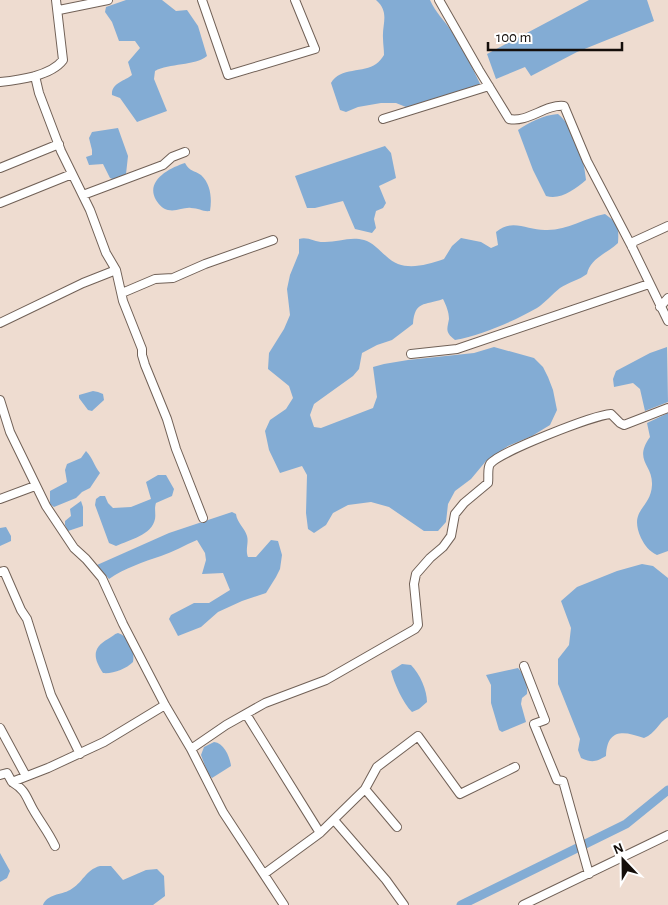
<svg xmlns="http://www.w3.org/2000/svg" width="668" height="905" font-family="'Alegreya Sans',sans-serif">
  <rect width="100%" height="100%" fill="#eedcd0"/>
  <path fill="#83acd4" d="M 126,0 L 162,0 L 176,11 L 187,10 L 198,26 L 207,56 C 195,66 169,63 155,71 L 154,79 L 167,111 L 137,122 L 120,98 L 112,95 C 111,83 125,81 132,75 L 128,62 L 140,48 L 135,41 L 119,41 L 112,22 L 105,12 L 106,7 Z
    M 376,0 L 430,0 C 435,12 445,21 452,32 C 464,49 473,69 482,88 L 420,106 L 406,107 L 396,103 L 381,103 L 358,107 L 346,112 L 340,110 L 331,83 C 340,67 364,73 376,64 C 379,62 382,58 384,55 C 384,49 383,44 383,38 C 382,24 390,12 376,0 Z
    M 589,0 L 647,0 L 654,21 L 577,52 L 531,76 L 525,67 L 496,79 L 487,54 Z
    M 558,114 C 575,128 584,158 586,180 C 574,190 561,200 546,196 L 533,170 L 518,130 C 530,122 543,115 558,114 Z
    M 118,128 L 128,156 L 126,174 L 115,180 L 110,178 L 103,164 L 89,165 L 86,157 L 92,155 L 92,150 L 89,138 L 92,132 Z
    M 385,146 L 391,153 L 396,178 L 379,186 L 386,203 L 383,208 L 376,211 L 374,219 L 376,228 L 372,233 L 355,229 L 343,201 L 315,208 L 307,208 L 295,176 Z
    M 185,163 C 190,172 194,170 201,175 C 211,184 212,199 210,211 C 203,212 199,208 191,208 C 184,207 176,212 168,210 C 163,209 159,205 156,200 C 145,181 169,168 185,163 Z
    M 605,214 C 618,223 619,227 618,243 C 608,253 590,258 587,274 C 579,280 569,282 560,288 C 552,294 545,303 537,308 C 512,322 482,335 455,340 C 445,332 447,330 449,319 C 449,312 446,305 443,299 C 424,306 415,300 413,324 L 392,340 L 377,345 L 362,353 L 359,369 L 353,376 L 314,404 L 310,415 L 314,427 L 321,428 L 373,408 L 377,397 L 373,367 L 384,364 L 408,360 L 474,353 L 494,347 L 534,358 L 543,367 L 548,377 L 553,390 L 557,410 L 550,425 L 532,436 L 508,446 L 486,461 L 471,479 L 455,491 L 448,504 L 446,522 L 438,531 L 424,531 L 389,507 L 371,502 L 348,505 L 333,513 L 326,525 L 314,533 L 308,529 L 306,513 L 307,475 L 302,466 L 280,473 L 269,450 L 265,431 L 270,420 L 286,409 L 293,398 L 289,386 L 268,369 L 269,353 L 284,329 L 290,315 L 287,289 L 290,275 L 299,253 L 299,239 C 308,236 316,243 325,242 C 338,242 351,236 364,240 C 372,242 379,250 386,256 C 402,272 423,266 444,259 L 452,246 L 461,238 L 481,242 L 491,248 L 498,245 L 496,232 C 512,218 527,230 545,230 C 567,231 584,218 605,214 Z
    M 667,347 L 668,402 L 645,411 L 640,389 L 633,383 L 614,387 L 613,379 L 616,371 L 650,353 Z
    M 93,391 L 98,392 L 103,394 L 104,400 L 92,411 L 88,410 L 79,398 L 79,395 Z
    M 668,413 L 668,551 L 657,555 C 649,551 645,546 641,538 C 628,509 651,509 652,485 C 653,464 633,461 650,437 L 647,423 Z
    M 86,451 C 93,458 94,466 100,473 L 90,488 L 82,492 L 76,498 L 54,507 L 50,504 L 50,491 L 67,482 L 65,470 L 67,464 L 81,458 Z
    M 158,475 L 166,475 L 174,489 L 172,496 L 156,503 C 154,509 156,513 155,519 C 152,535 129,540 116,546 L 109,543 L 95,505 L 96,499 L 100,496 L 105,496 L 108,503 L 113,508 L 131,507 L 151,499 L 146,482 Z
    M 81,501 L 83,507 L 83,526 L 68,531 L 65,525 L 65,521 L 71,516 L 70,509 Z
    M 232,512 L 236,514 C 237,523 245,528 247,536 C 249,543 245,550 248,557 L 256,557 L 271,540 L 278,541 L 282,555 L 280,569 L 276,577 L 266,593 L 242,601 L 218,612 L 201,627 L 178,636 L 169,619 L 171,615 L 194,603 L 209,603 L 230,590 L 223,573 L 202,574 L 206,560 L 205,553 L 197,540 C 185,545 173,552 161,556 C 143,562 125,568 109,579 L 97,565 L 169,533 Z
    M 6,527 L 11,536 L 11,541 L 0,546 L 0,528 Z
    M 642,564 L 653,566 L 668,578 L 668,717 C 658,723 656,733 644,738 C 624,731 607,728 606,756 C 595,762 593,763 581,758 L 578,750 L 580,739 L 558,684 L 558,659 L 569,645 L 571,628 L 561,601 L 577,587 L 617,571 Z
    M 118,633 C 130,637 135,651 133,662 C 126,669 113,674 103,673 C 93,658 92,648 108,639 C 112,637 114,634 118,633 Z
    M 402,664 L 411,665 C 420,674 427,690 427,702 L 419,709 L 412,712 C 403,703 394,683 391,671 Z
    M 518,668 C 524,674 528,685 527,694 L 522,698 L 521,704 L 526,722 L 502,732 L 499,730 L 491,703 L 491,685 L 486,675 Z
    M 214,742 C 224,743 230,757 231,766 L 212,778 L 208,774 L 201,755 L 204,747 Z
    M 0,853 L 10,871 L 7,878 L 0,882 Z
    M 100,866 L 111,866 L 123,880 L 146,870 L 157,869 L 164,876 L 165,896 L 153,905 L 43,905 C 47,894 61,895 70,890 C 83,883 85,870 100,866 Z"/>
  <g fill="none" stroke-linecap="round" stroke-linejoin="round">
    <path stroke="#83acd4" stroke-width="9" d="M 461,905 L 626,824 L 668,790"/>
    <g stroke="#716157" stroke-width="10">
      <path id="street" d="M 202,0 L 228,75 L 315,49 L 295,0
        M 439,0 L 479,70 L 509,119 C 528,123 545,104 564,106 L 587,161 L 632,247 L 668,321
        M 59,10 L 108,0
        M 35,76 L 39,93 L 61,151 L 90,210 L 106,253 L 116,270 L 123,301 L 142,349 L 142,355 L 145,365 L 167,419 L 176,449 L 203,518
        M 0,82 C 19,80 51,76 63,60 L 56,0
        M 383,119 L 489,86
        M 0,168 L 59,144
        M 83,195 L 163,165 L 172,157 L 185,152
        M 0,203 L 72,174
        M 632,247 L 633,242 L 668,226
        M 122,293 L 155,279 L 173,278 L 205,264 L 273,240
        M 660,307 L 668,298
        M 0,323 L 83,283 L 116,270
        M 411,354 L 457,349 L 649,284
        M 0,400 L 10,432 L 46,506 L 74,548 L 86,559 L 102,578 L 123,624 L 165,705 L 191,749 L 223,812 L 284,905
        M 0,499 L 35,486
        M 0,572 L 4,571 L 21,610 L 27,619 L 51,695 L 80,754
        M 524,666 L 545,720 L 534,724 L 557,780 L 563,781 L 589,874
        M 246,714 L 320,833
        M 0,728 L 26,776
        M 191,749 L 226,725 L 265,703 L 326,680 L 415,629 L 418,625 L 414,584 L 416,574 L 430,558 L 443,547 L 451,536 L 455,514 L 464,503 L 488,483 C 489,477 487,469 490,464 C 499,452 594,415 611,414 L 620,423 L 624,425 L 668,408
        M 0,775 L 7,773 L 12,782 L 48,768 L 104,742 L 165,705
        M 12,782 C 27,791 26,798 34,811 C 41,823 49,833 55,846
        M 365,789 L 397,827
        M 334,820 L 386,880 L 404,905
        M 264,874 L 320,833 L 365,789 L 377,767 L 418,736 L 460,794 L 515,767
        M 523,905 L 668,835"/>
    </g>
    <use href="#street" stroke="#fff" stroke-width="8"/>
  </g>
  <g transform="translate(623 860) rotate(338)" stroke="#ffffff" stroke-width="4" paint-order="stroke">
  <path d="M0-4L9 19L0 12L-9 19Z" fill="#140e0a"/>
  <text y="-8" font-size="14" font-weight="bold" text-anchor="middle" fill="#140e0a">N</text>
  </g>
  <path d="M488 42v8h134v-8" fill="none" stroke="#140e0a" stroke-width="2.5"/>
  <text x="496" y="42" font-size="15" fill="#140e0a" stroke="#ffffff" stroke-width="4" paint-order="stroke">100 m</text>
</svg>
